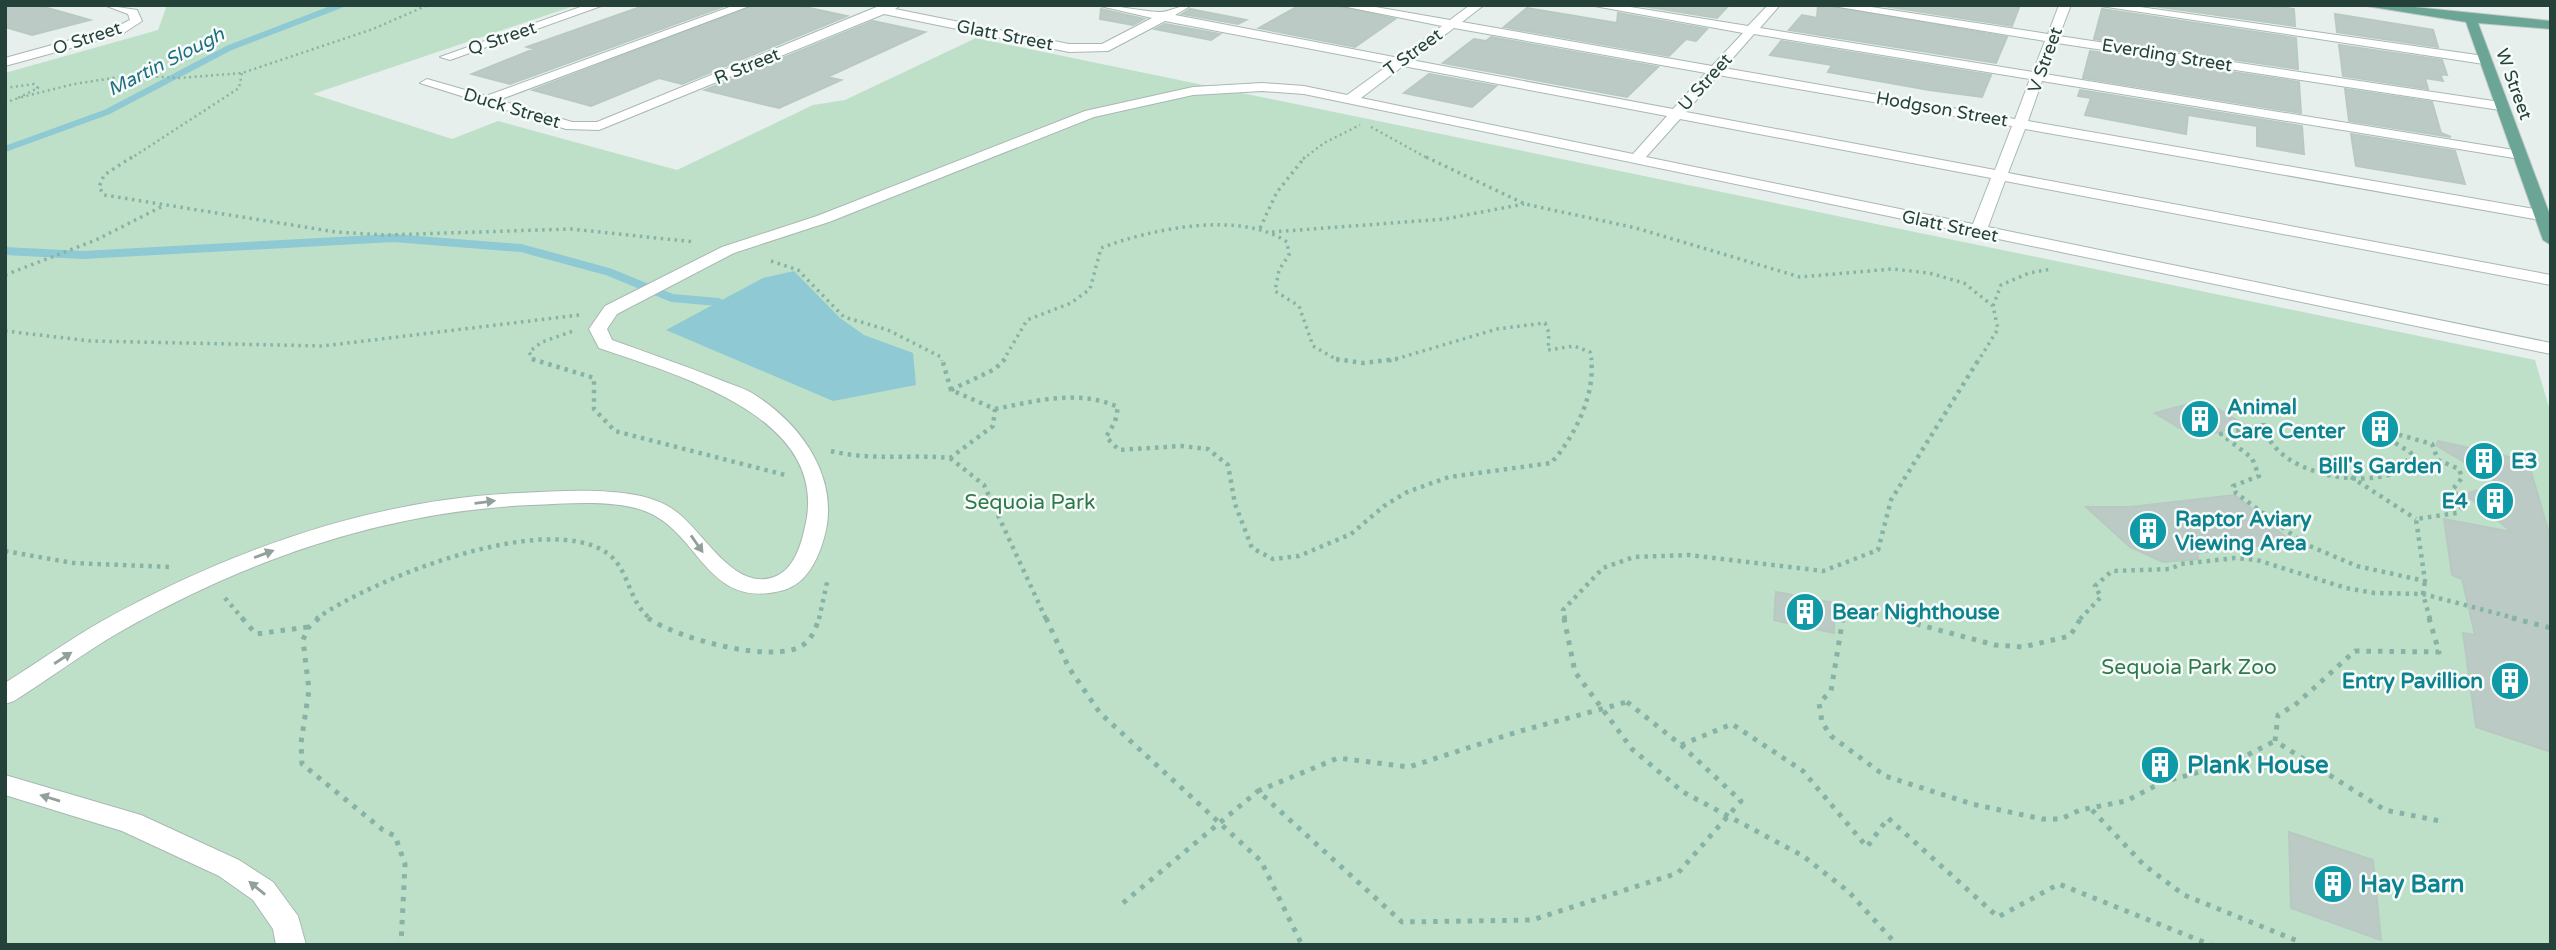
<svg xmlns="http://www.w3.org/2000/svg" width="2556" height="950" font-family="'Varela Round',sans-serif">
  <rect width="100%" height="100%" fill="#e6efeb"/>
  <path fill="#bfe0c8" d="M 167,5 L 577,5 L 313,94 L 452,139 L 498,121 L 677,170 L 813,105 L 845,100 L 976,38 L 2535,360 L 2551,414 L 2551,945 L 5,945 L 5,73 L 158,30 Z"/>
  <path fill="#8ec9d4" d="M 794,271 L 840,318 L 864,335 L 913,353 L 916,385 L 833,401 L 666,330 L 763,278 Z"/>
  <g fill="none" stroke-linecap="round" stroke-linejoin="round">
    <path stroke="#8ec9d4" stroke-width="6" d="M 5,149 L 107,112 L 229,48 L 341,5"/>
    <path stroke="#8ec9d4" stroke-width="8" d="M 5,251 L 83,255 L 393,238 L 521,248 L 609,272 L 672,298 L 718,302 L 729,308"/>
  </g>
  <path fill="#bbcac4" stroke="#b8c9c2" stroke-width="2" d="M 5,5 L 37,5 L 90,20 L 32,35 L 5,27 Z
    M 646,5 L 727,5 L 510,84 L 472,74 L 534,49 L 527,47 Z
    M 754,5 L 796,5 L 847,16 L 682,84 L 659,78 L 591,106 L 533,90 Z
    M 1300,5 L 1335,5 L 1395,19 L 1355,47 L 1259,28 Z
    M 1636,5 L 1729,5 L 1717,18 Z
    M 1818,5 L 1825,5 L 2007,37 L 1996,63 L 1789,30 L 1802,15 L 1817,18 Z
    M 1877,5 L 2020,5 L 2012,26 Z
    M 2146,5 L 2266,5 L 2294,9 L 2295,26 Z
    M 1527,8 L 1617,23 L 1618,13 L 1707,29 L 1696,41 L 1686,39 L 1669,56 L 1504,27 Z
    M 1101,9 L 1144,19 L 1133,25 L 1100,19 Z
    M 1190,9 L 1246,20 L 1238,24 L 1182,14 Z
    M 2102,9 L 2296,38 L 2298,69 L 2094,39 Z
    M 2335,14 L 2433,30 L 2438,47 L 2337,32 Z
    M 873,21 L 925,32 L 827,77 L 841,80 L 779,108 L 705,90 Z
    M 1165,24 L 1220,34 L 1211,40 L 1155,29 Z
    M 1491,37 L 1658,67 L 1627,97 L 1443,63 L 1474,39 L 1486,41 Z
    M 1781,41 L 1991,75 L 1982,97 L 1929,90 L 1828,72 L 1832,65 L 1770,55 Z
    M 2339,45 L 2442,60 L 2447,75 L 2440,74 L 2443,81 L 2425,78 L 2428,89 L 2343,76 Z
    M 2090,51 L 2299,82 L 2301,113 L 2083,78 Z
    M 1429,74 L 1496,86 L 1472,107 L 1404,93 Z
    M 2345,89 L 2432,102 L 2441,133 L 2451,137 L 2349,121 Z
    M 2080,90 L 2302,126 L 2304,154 L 2257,146 L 2257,126 L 2188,115 L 2186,134 L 2085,115 L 2091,98 L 2078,96 Z
    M 2351,134 L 2455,151 L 2465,184 L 2356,166 Z
    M 2203,400 L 2245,425 L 2196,438 L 2155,413 Z
    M 2438,441 L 2528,461 L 2551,540 L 2551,752 L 2476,727 L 2463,633 L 2475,635 L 2462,579 L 2452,575 L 2444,519 L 2512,532 L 2465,494 L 2500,484 L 2436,445 Z
    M 2235,495 L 2292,542 L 2198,553 L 2198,559 L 2163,562 L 2130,547 L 2086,507 L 2130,507 Z
    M 1776,592 L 1835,603 L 1834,633 L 1774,620 Z
    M 2289,832 L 2373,860 L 2381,940 L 2291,908 Z"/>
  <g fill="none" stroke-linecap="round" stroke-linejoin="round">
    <g stroke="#a8b8b2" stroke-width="2">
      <path id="minor" d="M 104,5 L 137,10 L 142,21 L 122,34 L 5,66 L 5,58 L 114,28 L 130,20 L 128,14 Z
        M 586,5 L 604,5 L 450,60 L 440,57 Z
        M 735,5 L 752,5 L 499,100 L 572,122 L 597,122 L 879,6 L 901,5 L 895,9 L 1069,44 L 1102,44 L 1152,18 L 1096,5 C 1118,5 1138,11 1159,12 C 1168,13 1179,5 1192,5 L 1175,15 L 1399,58 L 1442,26 L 1337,5 L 1364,5 L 1450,20 L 1470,5 L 1484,5 L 1462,22 L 1712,66 L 1743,33 L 1589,5 L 1618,5 L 1748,26 L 1768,5 L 1780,5 L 1760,28 L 2033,72 L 2045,41 L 1827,5 L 1858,5 L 2048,34 L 2059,5 L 2071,5 L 2059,36 L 2500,102 L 2507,106 L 2500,110 L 2057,43 L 2045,74 L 2520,151 L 2527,155 L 2520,159 L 2042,81 L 2028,121 L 2540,210 L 2548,215 L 2540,220 L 2025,129 L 2008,173 L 2551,275 L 2551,285 L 2005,181 L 1988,227 L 2551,343 L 2551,354 L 1984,236 L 1978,238 L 1970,233 L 1304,94 L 1262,91 L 1193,95 L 1094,117 L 829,222 L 734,253 L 617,314 L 607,329 L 612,340 C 648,353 683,365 718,379 C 729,384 742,387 752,393 C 802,424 841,479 824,538 C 818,559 807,583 784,590 C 705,612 700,529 642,510 C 608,499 565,504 530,505 C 383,512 245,560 118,633 C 82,654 49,679 14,701 L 5,704 L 5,683 C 38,662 69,640 102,621 C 231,550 372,499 520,493 C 560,491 602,488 641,496 C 653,499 664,503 674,510 C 703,530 733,592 774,577 C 794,570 801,545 805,527 C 832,416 676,375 599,348 L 589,329 L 605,306 L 722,247 L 817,216 L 1085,111 L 1193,87 L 1262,83 L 1304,86 L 1347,95 L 1390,64 L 1165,21 L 1108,51 L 1069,52 L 884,14 L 599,130 L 566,129 L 420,83 L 427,79 L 486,96 ZM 1454,28 L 1706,73 L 1673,109 L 1411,60 ZM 1754,34 L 2030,79 L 2015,119 L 1724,68 ZM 1403,66 L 1667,116 L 1633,154 L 1361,98 ZM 1718,75 L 2012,126 L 1995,170 L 1686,112 ZM 1680,119 L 1991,178 L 1973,224 L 1646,157 Z
        M 2094,5 L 2126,5 L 2484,56 L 2490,60 L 2484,64 Z
        M 5,775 L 141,815 L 239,860 L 273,882 L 298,916 L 306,945 L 276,945 L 273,929 L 253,900 L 219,876 L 122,831 L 5,795 Z"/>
    </g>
    <g stroke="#c2cac8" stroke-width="2">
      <path id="major" d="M 2360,5 L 2394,5 L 2551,21 L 2551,29 L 2478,23 L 2551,218 L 2551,245 L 2543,240 L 2466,22 Z"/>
    </g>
    <path stroke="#86b3a5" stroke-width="2.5" stroke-dasharray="2 3.5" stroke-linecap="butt" d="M 5,88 L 34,84 L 38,88 L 18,98 L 74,84 L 132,75 L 179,78 L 242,73 L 373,29 L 428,5
      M 5,103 L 18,98
      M 1371,127 L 1429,159
      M 130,159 L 239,88 L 242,73
      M 1303,159 L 1324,143 L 1360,125"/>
    <path stroke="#86b3a5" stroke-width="3.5" stroke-dasharray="2.5 4.5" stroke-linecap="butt" d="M 132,157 L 104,175 L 99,187 L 104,195 L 336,232 L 385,235 L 571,229 L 695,242
      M 1426,157 L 1525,204 L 1636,228 L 1800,277 L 1892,269 L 1929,273 L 1964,283 L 1993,306 L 1998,329 L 1978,361
      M 1260,228 L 1277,192 L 1305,157
      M 1272,232 L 1445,219 L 1524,204
      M 771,261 L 798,270 L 844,317 L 888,330 L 941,357 L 942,361
      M 5,275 L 96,240 L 161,207
      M 1993,306 L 2001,285 L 2029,273 L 2052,269
      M 5,331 L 91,341 L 323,346 L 579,315
      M 534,361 L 529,352 L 542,342 L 576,330
      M 1003,361 L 1027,320 L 1071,303 L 1090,289 L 1101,248 C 1150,229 1241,210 1287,242 L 1289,255 L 1279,270 L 1275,291 L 1299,306 L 1313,346 L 1339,361
      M 1389,361 L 1497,329 L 1545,323 L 1549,333 L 1548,350 L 1574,346 L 1590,352 L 1592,361"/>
    <path stroke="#86b3a5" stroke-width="4.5" stroke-dasharray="3.5 5" stroke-linecap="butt" d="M 532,359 L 594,378 L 594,409 L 615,431 L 785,475
      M 1336,359 L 1363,363 L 1397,359
      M 951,390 L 995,369 L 1005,359
      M 995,409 C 1036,401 1078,389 1118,407 L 1115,422 L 1106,437 L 1119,450 L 1181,446 L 1208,449 L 1228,465 L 1235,504 L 1252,548 L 1273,559 L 1299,556 L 1351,534 L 1384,506 L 1407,492 L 1449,477 L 1551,463 C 1574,438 1596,394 1591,359
      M 2264,425 C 2273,474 2365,491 2403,469 L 2411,453 L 2383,435 L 2400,435 L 2432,444 L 2438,460 L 2459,469 L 2462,478 L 2453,489 L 2463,507 L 2457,513 L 2416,519 L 2425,581 L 2357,566 L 2305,544 L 2236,493 L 2233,486 L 2259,476 L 2252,458 L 2221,434 Z
      M 831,451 C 870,461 910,454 950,458 L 993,426 L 995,409 L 951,390 L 942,359
      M 950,458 L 984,485 L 1046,619
      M 2351,477 L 2416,519
      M 5,551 L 73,563 L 171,567
      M 225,598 L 243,619
      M 316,619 C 372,579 545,510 607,553 C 630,569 628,603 651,619
      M 819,619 L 828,578
      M 1565,619 L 1563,610 L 1603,568 L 1634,557 L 1689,555 L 1823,571 L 1878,550 L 1891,500 L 1979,359
      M 1843,619 L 1845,607 L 1902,619
      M 2080,619 L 2101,597 L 2095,586 L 2112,571 L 2170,569 L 2181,564 L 2235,558 L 2257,560 L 2346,588 L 2374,593 L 2423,594 L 2425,581
      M 2430,619 L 2423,594 L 2518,619"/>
    <path stroke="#86b3a5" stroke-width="5" stroke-dasharray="4.5 7" stroke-linecap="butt" d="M 242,618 L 256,634 L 308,627
      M 319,618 L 308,628 L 303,640 L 309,690 L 301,743 L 302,764 L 383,830 L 395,836 L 405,864 L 401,945
      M 648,618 C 676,638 773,665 803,645 C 812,639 816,628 819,618
      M 1046,618 L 1069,668 L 1100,713 L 1261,861 L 1302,945
      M 1564,618 L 1575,672 L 1632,749 L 1683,792 L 1803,856 L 1849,892 L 1897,945
      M 1843,618 L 1831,691 L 1819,703 L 1822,722 L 1831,736 L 1885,776 L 1972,804 L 2042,819 L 2061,819 L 2080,810 L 2126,801 L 2163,782 L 2232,763 L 2275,741
      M 1894,618 L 1995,645 L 2023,647 L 2070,636 L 2081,618
      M 2429,618 L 2439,652 L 2355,651 L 2295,705 L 2278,715 L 2275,741 L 2385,810 L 2445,822
      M 2512,618 L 2551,628
      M 1681,745 L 1732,724 L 1803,771 L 1867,847 L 1888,818 L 1998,917 L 2059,884 L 2211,945
      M 2092,810 L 2144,865 L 2184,895 L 2300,942 L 2300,945"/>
    <use href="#minor" fill="#fff" fill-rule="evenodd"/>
    <use href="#major" fill="#6aa596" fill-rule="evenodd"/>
    <path stroke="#86b3a5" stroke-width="5" stroke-dasharray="4.5 7" stroke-linecap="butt" d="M 1627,702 L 1681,745 L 1741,801 L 1678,873 L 1532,920 L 1402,922 L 1258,791 L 1338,758 L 1409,767 L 1517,732 Z
      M 1123,903 L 1258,791"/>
  </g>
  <defs><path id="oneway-solid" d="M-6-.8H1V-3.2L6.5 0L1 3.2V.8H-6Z" transform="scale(1.75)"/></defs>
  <g fill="#92a09c">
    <use href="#oneway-solid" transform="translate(485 502) rotate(-7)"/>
    <use href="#oneway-solid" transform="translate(697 544) rotate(55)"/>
    <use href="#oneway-solid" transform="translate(264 554) rotate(-20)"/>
    <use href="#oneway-solid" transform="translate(63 658) rotate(-33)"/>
    <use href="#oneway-solid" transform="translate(50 798) rotate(-163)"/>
    <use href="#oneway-solid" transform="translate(257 888) rotate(-141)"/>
  </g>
  <defs>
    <g id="building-disc" transform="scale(2.0125)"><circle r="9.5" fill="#0f9aa8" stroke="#f7fbf9"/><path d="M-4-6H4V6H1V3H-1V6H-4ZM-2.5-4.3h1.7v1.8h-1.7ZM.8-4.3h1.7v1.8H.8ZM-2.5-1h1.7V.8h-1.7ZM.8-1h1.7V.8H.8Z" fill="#fff"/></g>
  </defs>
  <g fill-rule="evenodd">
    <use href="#building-disc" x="2200" y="419"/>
    <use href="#building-disc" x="2380" y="429"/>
    <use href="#building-disc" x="2484" y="461"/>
    <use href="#building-disc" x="2495" y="501"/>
    <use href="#building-disc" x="2148" y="531"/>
    <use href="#building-disc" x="1805" y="612"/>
    <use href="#building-disc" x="2510" y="681"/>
    <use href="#building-disc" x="2160" y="765"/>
    <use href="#building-disc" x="2333" y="884"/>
  </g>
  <g text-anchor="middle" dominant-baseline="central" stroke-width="5" stroke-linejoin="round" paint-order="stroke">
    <g font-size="18" fill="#24423a" stroke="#f7fbf9">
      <text transform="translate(1005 35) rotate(11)">Glatt Street</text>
      <text transform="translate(87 38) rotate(-18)">O Street</text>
      <text transform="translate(502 38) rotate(-19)">Q Street</text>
      <text transform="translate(1413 52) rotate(-36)">T Street</text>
      <text transform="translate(2167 55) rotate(9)">Everding Street</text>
      <text transform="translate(2045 60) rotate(-70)">V Street</text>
      <text transform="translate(747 66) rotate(-22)">R Street</text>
      <text transform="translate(1705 82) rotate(-48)">U Street</text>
      <text transform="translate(2514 84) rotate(70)">W Street</text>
      <text transform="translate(512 108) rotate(17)">Duck Street</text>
      <text transform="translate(1942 109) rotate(10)">Hodgson Street</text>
      <text transform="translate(1950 226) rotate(12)">Glatt Street</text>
    </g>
    <g font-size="19" font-style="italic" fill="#1c6f80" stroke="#f7fbf9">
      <text transform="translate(166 62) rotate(-27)">Martin Slough</text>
    </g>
    <g font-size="21" font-weight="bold" fill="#0d838f" stroke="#f7fbf9" text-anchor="start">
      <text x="2227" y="407">Animal<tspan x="2227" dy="24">Care Center</tspan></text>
      <text x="2511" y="461">E3</text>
      <text x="2380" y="466" text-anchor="middle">Bill's Garden</text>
      <text x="2468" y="501" text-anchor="end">E4</text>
      <text x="2175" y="519">Raptor Aviary<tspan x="2175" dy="24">Viewing Area</tspan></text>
      <text x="1832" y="612">Bear Nighthouse</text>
      <text x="2483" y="681" text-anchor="end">Entry Pavillion</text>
    </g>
    <g font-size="21" fill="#2d7a4b" stroke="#f7fbf9">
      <text x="1030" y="502">Sequoia Park</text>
      <text x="2189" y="667">Sequoia Park Zoo</text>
    </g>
    <g font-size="24" font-weight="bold" fill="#0d838f" stroke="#f7fbf9" text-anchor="start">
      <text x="2187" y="765">Plank House</text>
      <text x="2360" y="884">Hay Barn</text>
    </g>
  </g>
  <rect width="2556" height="950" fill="none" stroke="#24423a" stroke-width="14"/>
</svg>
